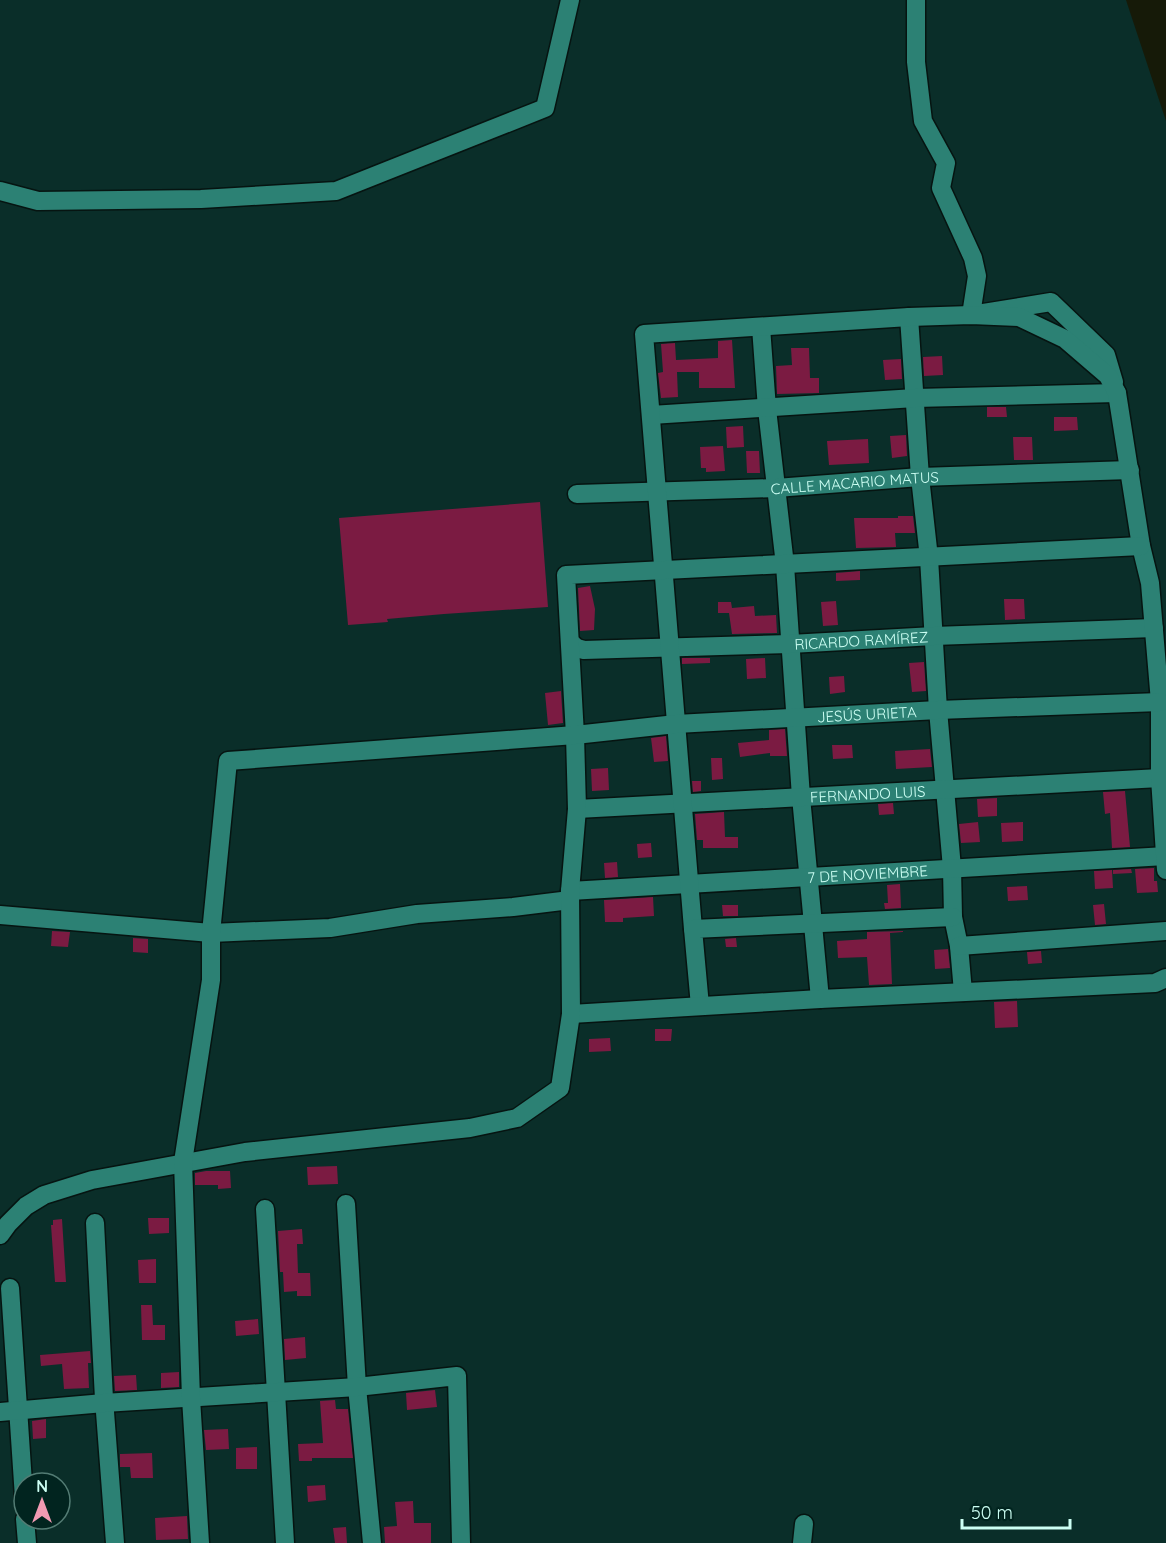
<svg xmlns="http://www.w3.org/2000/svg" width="1166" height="1543" font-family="Quicksand,sans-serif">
  <rect width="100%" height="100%" fill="#0a2e29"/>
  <path fill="#161a08" d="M 1126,0 L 1166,0 L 1166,121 Z"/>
  <path fill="#7b1b42" d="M 732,340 L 735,388 L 699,388 L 699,372 L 677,372 L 678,397 L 661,398 L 658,373 L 663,372 L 661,344 L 675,343 L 676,360 L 718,358 L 718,341 Z
    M 791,348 L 809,348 L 810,378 L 819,378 L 819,393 L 777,394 L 776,366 L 792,365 Z
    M 942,356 L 943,375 L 924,376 L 923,357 Z
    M 901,359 L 902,379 L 885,380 L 883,360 Z
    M 987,407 L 1006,407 L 1007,417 L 987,417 Z
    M 1054,417 L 1077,417 L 1078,430 L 1054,431 Z
    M 743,426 L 744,447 L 727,448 L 726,427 Z
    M 906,435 L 907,456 L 892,458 L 890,436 Z
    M 1013,437 L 1032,437 L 1033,460 L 1014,460 Z
    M 868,439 L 869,463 L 829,465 L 827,441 Z
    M 723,446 L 725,471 L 706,472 L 706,468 L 701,468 L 700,447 Z
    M 746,451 L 759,451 L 760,473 L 747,473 Z
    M 540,502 L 548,607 L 444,614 L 387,619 L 388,622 L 348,625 L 339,518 Z
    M 898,516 L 913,516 L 915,533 L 895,533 L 896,547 L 856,548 L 854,518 L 898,518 Z
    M 860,571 L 860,580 L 836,581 L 836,573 Z
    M 590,586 L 595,609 L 594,630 L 580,631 L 578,588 Z
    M 1004,599 L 1024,599 L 1025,619 L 1005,620 Z
    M 836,601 L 838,625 L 823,626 L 821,602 Z
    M 718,602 L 731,602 L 732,608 L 754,606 L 755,616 L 776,615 L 777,633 L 732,634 L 729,613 L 718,613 Z
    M 682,658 L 710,658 L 710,663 L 682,664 Z
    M 765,658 L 766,678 L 747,679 L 746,659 Z
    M 924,662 L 926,691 L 912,692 L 909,663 Z
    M 844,676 L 845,692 L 830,694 L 829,677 Z
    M 561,691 L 563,723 L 548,725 L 545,693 Z
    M 785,729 L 787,756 L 770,756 L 770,753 L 740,757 L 738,743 L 769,740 L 769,730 Z
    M 666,736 L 668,761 L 654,762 L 651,738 Z
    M 832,745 L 852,745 L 853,758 L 833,759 Z
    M 930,749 L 932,767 L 896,769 L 895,751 Z
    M 711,758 L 722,758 L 723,779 L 712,780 Z
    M 608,768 L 609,790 L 592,791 L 591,769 Z
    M 692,781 L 701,781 L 701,791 L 693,792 Z
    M 1125,791 L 1130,847 L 1112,848 L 1110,813 L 1105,814 L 1103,792 Z
    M 997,798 L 997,816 L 978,817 L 977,799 Z
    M 893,803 L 894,814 L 879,815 L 878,804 Z
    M 724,812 L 725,837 L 738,837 L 738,848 L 703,848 L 703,840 L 697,840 L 695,814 Z
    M 978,822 L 980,842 L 961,843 L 959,824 Z
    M 1023,822 L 1023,841 L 1002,842 L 1001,823 Z
    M 651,843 L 652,857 L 638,858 L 637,844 Z
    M 617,862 L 618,877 L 605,878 L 604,863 Z
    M 1154,868 L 1154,881 L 1157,881 L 1158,892 L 1137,893 L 1135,869 Z
    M 1131,869 L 1132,873 L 1113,874 L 1113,870 Z
    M 1112,870 L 1113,888 L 1095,889 L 1094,871 Z
    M 900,884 L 901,908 L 885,909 L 884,903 L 888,903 L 887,885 Z
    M 1027,886 L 1028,900 L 1008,901 L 1007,887 Z
    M 653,897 L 654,916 L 623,918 L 623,922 L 605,922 L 604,900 Z
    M 1104,904 L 1106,924 L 1095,925 L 1093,905 Z
    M 722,905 L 738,905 L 738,916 L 723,916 Z
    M 52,931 L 70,932 L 68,947 L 51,946 Z
    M 903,931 L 903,932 L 890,933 L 892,984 L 869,985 L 867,957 L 838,958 L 837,941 L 867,939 L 867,932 Z
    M 133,938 L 148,939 L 148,953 L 133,952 Z
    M 736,938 L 737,947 L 726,947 L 725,939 Z
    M 948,949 L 950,968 L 935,969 L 934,950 Z
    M 1041,951 L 1042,963 L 1028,964 L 1027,952 Z
    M 1017,1001 L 1018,1027 L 995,1028 L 994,1002 Z
    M 655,1029 L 672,1029 L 671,1041 L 655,1041 Z
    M 610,1038 L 611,1051 L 589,1052 L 589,1039 Z
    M 337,1166 L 338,1184 L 308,1185 L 307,1167 Z
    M 206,1171 L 230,1171 L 231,1188 L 218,1189 L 218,1185 L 195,1185 L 195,1173 Z
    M 148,1218 L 169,1218 L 169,1233 L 149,1234 Z
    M 62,1219 L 66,1282 L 55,1282 L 51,1225 L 53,1225 L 53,1220 Z
    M 302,1229 L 303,1244 L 297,1244 L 298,1273 L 310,1273 L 311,1296 L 297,1296 L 297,1291 L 284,1292 L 283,1272 L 280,1272 L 278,1231 Z
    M 156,1259 L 156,1283 L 139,1283 L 138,1260 Z
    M 141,1305 L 152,1305 L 153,1325 L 165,1325 L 165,1340 L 142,1340 Z
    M 258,1319 L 259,1334 L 236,1336 L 235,1321 Z
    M 305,1337 L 306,1358 L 285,1360 L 284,1339 Z
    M 90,1351 L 91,1363 L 88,1363 L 89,1388 L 64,1389 L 62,1364 L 41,1366 L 40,1355 Z
    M 179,1372 L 179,1387 L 161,1388 L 161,1373 Z
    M 136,1375 L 137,1390 L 115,1391 L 114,1376 Z
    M 435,1390 L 437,1407 L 407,1410 L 406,1393 Z
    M 335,1400 L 336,1409 L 348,1409 L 353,1458 L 312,1458 L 312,1461 L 299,1461 L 298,1444 L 323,1443 L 320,1401 Z
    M 46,1419 L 46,1438 L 33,1439 L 32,1421 Z
    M 228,1429 L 229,1449 L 206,1450 L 204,1430 Z
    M 257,1447 L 257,1469 L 236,1469 L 236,1448 Z
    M 152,1453 L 153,1478 L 131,1478 L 130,1467 L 120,1467 L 120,1454 Z
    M 325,1485 L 326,1500 L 308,1502 L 307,1486 Z
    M 413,1501 L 414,1523 L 431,1523 L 431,1543 L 385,1543 L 384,1527 L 397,1526 L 395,1502 Z
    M 187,1516 L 188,1539 L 156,1540 L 155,1518 Z
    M 346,1527 L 347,1543 L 335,1543 L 333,1528 Z"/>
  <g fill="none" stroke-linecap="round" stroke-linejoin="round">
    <g stroke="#061411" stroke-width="21">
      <g id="street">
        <path d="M 916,0 L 916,62 L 923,121 L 946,163 L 941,188 L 973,258 L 977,276 L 971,315 L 1051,302 L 1106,355 L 1114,382"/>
        <path d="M 0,191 L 38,201 L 201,199 L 336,191 L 545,108 L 570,0"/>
        <path d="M 909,317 L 920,477 L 929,558 L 938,710 L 952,868 L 953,917 L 959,946 L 963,992"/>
        <path d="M 761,327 L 767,409 L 785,565 L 801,797 L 820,999"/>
        <path d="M 651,415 L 915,398 L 1117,393"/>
        <path id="s1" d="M 577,494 L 776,488 L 920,477 L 1130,470"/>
        <path id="s2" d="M 570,642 L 577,648 L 584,650 L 617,649 L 790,644 L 934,636 L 1154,628"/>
        <path id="s3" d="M 577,809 L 1160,778"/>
        <path id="s4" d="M 570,891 L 1166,856"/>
        <path d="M 0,915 L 211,933 L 330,928 L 417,914 L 513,907 L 570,900"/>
        <path d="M 693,929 L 644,334 L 909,317 L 971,315 L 1019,317 L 1065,339 L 1108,376 L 1117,393 L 1141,546 L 1150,583 L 1160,702 L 1160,778 L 1166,870"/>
        <path d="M 959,946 L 1166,931"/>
        <path d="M 700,1006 L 693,929 L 953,917"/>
        <path d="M 571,1014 L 820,999 L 1155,983 L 1166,978"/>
        <path d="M 346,1204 L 357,1387 L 372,1543"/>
        <path d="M 265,1209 L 285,1543"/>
        <path d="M 95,1223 L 104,1399 L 115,1543"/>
        <path d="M 0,1235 L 8,1224 L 26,1206 L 44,1195 L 92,1180 L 245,1152 L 470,1128 L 517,1118 L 560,1088 L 571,1014 L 570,891 L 577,809 L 575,735 L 566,575 L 1141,546"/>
        <path d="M 10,1288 L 24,1498"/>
        <path d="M 0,1412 L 104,1403 L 357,1387 L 457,1376 L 461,1543"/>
        <path d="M 25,1519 L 27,1543"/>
        <path id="s5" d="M 200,1543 L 191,1398 L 183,1162 L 211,980 L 211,933 L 228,761 L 575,735 L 676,724 L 938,710 L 1160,702"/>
        <path d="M 802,1543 L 804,1524"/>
      </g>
    </g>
    <use href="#street" stroke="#2c8174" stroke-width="18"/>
  </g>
  <g text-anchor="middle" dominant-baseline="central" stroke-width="4.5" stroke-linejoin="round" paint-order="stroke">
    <g font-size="15" fill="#cdfff4" stroke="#01241f">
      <text stroke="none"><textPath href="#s1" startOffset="278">CALLE MACARIO MATUS</textPath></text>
      <text stroke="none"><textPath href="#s2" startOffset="294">RICARDO RAMÍREZ</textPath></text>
      <text stroke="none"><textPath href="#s5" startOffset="1426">JESÚS URIETA</textPath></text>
      <text stroke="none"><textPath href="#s3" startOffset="291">FERNANDO LUIS</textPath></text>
      <text stroke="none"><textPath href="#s4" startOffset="298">7 DE NOVIEMBRE</textPath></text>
    </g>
  </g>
  <g transform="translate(42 1501)"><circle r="28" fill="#01241f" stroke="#537c74" stroke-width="1.5"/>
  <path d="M0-4.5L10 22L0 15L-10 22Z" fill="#f19ab3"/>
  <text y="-9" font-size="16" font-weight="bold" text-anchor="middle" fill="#cdfff4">N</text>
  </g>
  <path d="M962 1519v9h108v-9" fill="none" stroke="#cdfff4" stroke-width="3"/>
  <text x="971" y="1519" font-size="18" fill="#cdfff4" stroke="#01241f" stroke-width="4.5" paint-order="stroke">50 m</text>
</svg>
